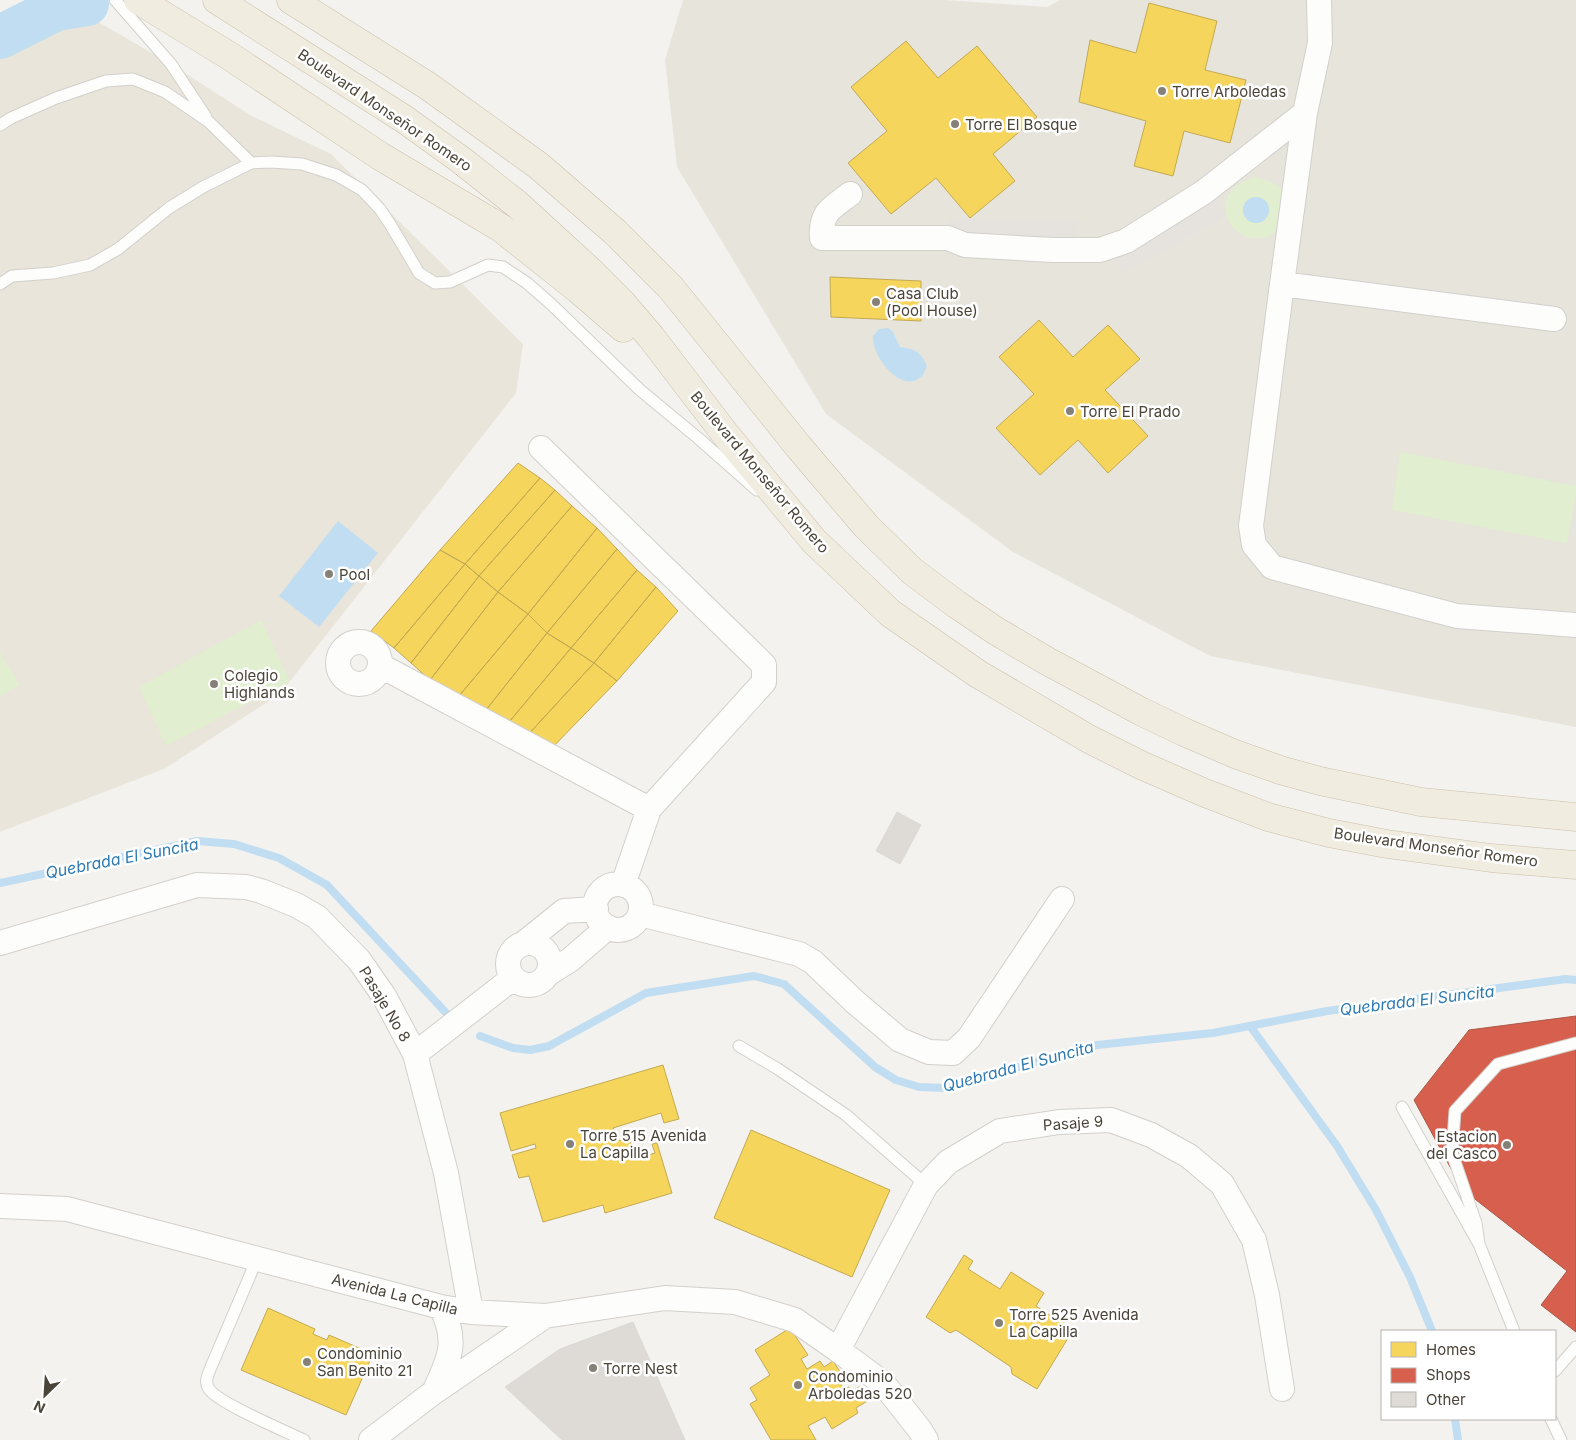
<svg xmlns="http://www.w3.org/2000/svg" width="1576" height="1440" font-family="Inter,sans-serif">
  <rect width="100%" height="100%" fill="#f4f2ee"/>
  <path fill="#e7e4dc" d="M 683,0 L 945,0 L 1047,7 L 1060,0 L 1576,0 L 1576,727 L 1210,656 L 1013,552 L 826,414 L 677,167 L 665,60 Z"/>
  <path fill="#eae5da" d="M 27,0 L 60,0 L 171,64 L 250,115 L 331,154 L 523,344 L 516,393 L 280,694 L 164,769 L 0,832 L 0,37 Z"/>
  <path fill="#e1eecf" d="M 1255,177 C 1267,179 1287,186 1285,202 C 1285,207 1283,212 1282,217 C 1280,222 1280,228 1276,231 C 1264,243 1242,240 1232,226 C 1216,203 1231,183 1255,177 Z
    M 1400,452 L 1576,486 L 1576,494 L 1567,543 L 1392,510 Z
    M 261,620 L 290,681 L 166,746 L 139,687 Z
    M 0,652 L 20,685 L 0,696 Z"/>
  <path fill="#e6e3df" d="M 1212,195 L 1226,216 L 1122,275 L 1112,255 Z
    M 948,219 L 1078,221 L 1078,241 L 948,235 Z"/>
  <path fill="#c0ddf1" d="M1243 210a13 13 0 1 1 26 0a13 13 0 1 1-26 0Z
    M 888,328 L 893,332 L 900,347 C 915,349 920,351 927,366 C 926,368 924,374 922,376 C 904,393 882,366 876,351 C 874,347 873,341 873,336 L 879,329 Z
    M 338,521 L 378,553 L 319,627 L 279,596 Z"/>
  <path fill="#f6d55c" stroke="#c3aa52" d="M 1149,3 L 1217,21 L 1205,70 L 1246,80 L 1230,143 L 1184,131 L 1173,176 L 1134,166 L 1146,121 L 1079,102 L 1090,40 L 1136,53 Z
    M 906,41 L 938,78 L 977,46 L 1037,117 L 993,154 L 1015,181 L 970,218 L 936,178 L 891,214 L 848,163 L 887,131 L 851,87 Z
    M 830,277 L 921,281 L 921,321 L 831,317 Z
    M 1039,320 L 1073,357 L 1108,325 L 1140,359 L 1105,390 L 1148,436 L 1108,473 L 1078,440 L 1040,475 L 996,428 L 1034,394 L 999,357 Z
    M 518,463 L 540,478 L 465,564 L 440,550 Z
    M 540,478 L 555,490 L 479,576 L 465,564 Z
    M 555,490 L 572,506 L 498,592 L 479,576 Z
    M 572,506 L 597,528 L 528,614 L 498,592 Z
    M 597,528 L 617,549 L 547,633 L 528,614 Z
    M 617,549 L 637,570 L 571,648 L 547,633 Z
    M 440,550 L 465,564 L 394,648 L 371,631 Z
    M 465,564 L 479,576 L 411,663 L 394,648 Z
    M 637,570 L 656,587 L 594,663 L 571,648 Z
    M 479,576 L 498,592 L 430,680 L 411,663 Z
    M 656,587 L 678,611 L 617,681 L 594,663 Z
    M 498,592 L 528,614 L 459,696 L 430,680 Z
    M 528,614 L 547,633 L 482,715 L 459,696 Z
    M 547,633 L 571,648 L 504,728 L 482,715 Z
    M 571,648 L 594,663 L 525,738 L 504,728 Z
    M 594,663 L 617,681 L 548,752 L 525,738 Z
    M 663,1065 L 679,1119 L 664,1123 L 661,1113 L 613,1128 L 617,1141 L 629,1138 L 636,1159 L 655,1153 L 652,1144 L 657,1143 L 672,1193 L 605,1213 L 603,1205 L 543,1222 L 529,1176 L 519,1178 L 512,1155 L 536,1148 L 535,1144 L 511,1151 L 500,1113 Z
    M 751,1130 L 890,1190 L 852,1277 L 714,1218 Z
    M 964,1255 L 973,1261 L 968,1269 L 1000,1289 L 1011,1272 L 1044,1293 L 1036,1306 L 1060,1322 L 1063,1316 L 1067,1318 L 1063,1324 L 1073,1330 L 1037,1389 L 1012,1374 L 1011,1367 L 956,1330 L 950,1333 L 926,1317 Z
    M 268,1308 L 315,1329 L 313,1334 L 327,1340 L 329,1335 L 373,1354 L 346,1415 L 241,1370 Z
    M 790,1328 L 808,1355 L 801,1359 L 807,1369 L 820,1361 L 824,1367 L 833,1361 L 843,1376 L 838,1380 L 844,1389 L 849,1387 L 852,1391 L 861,1386 L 869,1400 L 856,1408 L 858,1413 L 832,1429 L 825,1417 L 808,1426 L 816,1440 L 771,1440 L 750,1404 L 757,1400 L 750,1388 L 770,1375 L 755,1350 Z"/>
  <path fill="#d6604d" stroke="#ac5847" d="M 1576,1016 L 1576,1332 L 1541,1305 L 1567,1271 L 1462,1189 L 1414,1100 L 1469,1030 Z"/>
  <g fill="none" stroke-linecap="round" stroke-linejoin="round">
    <path stroke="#c0ddf1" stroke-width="8" d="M 0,883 L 197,841 L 234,844 L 279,858 L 327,885 L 449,1016
      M 1250,1026 L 1337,1146 L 1376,1210 L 1410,1277 L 1432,1331
      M 480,1036 L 513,1048 L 530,1050 L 549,1046 L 646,993 L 754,976 L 784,984 L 875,1067 L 896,1080 L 919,1087 L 946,1088 L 1029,1064 L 1046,1058 L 1097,1045 L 1213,1033 L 1327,1011 L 1566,979 L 1576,980
      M 1455,1419 L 1458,1440"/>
    <path stroke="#c0ddf1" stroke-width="44" d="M 0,37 L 56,9 L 87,4"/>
  </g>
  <path fill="#dedbd6" stroke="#dcd9d4" d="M 897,812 L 921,825 L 900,864 L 876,851 Z
    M 633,1322 L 685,1440 L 562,1440 L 505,1387 L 560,1349 Z"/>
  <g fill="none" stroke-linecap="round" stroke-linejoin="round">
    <g stroke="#d2d0cb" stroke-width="13">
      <path id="service" d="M 115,0 L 171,64 L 206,117
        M 0,125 L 11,118 L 56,98 L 106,81 L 133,79 L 165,92 L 209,122 L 251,163
        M 0,284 L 12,276 L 53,273 L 90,265 L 118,249 L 169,208 L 203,187 L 251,163 L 271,162 L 302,164 L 336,175 L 362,190 L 380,209 L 390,224 L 419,273 L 435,283 L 450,282 L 488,265 L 503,267 L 527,283 L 551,304 L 640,390 L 698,438 L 757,490
        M 739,1046 L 778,1069 L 846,1115 L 926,1185
        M 1402,1107 L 1479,1244 L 1514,1331
        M 1479,1244 L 1476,1223 L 1452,1153 L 1455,1111 L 1498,1064 L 1576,1043
        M 257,1259 L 211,1367 C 208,1374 204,1382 209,1389 C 218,1403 285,1431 304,1440
        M 1555,1371 L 1576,1347
        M 1551,1419 L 1561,1440"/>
    </g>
    <g stroke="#d2d0cb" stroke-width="26">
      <path id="minor" d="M 1305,113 L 1320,43 L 1319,0
        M 850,194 C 832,208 820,212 822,238 L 948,238 L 965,245 L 1053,250 L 1100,250 L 1126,241 L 1204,192 L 1305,113 L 1282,284 L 1251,526 L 1254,545 L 1272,567 L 1457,616 L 1576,625
        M 1282,284 L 1554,319
        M 541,448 L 764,665 L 764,682 L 649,809 L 623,885
        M338 663a21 21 0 1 1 42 0a21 21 0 1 1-42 0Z
        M 381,666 L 649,809
        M595 907a23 23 0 1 1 46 0a23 23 0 1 1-46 0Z
        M 640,914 L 799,954 L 813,962 L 855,1002 L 900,1040 L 929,1052 L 953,1053 L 969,1038 L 1062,899
        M508 964a21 21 0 1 1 42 0a21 21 0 1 1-42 0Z
        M 0,943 L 197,885 L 246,887 L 261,891 L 296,905 L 317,917 L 359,960 L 384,996 L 415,1054 L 446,1173 L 471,1312
        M 523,944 L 564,911 L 596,909
        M 549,973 L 570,960 L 608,927
        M 415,1054 L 513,978
        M 0,1206 L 67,1209 L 441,1307 L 471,1312 L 545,1316 L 665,1298 L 735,1302 L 795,1320 L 838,1350 L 883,1383 L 920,1430 L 926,1440
        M 838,1350 L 926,1185 L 948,1162 L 1000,1131 L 1059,1122 L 1111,1120 L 1151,1135 L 1189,1156 L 1222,1184 L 1254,1240 L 1267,1295 L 1282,1389
        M 434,1392 C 449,1360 459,1342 441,1307
        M 371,1440 L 434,1392 L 545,1316"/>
    </g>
    <g stroke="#ccbfa9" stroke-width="29">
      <path id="trunk" d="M 138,0 L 228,55 L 380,156 L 501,228 L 579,290 L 623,328
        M 217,0 L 404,119 L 461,160 L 518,205 L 590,271 L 622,303 L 651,337 L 726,435 L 814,541 L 890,613 L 978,674 L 1089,739 L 1143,766 L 1205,793 L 1268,817 L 1329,833 L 1387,844 L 1491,858 L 1576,865
        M 291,0 L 428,86 L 539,166 L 615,232 L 671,288 L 798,446 L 866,526 L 912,571 L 956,604 L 996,631 L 1047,661 L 1142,712 L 1184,732 L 1235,754 L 1280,770 L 1320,781 L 1421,802 L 1576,817"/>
    </g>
    <use href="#service" stroke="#fdfdfc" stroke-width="11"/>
    <use href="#minor" stroke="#fdfdfc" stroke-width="24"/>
    <use href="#trunk" stroke="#f0ece0" stroke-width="28"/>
  </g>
  <g fill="#868178" stroke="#fff" stroke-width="2">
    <circle cx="1162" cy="91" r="5"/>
    <circle cx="955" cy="124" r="5"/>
    <circle cx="876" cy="302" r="5"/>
    <circle cx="1070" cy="411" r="5"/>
    <circle cx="329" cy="574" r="5"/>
    <circle cx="214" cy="684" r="5"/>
    <circle cx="570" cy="1144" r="5"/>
    <circle cx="1507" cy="1145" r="5"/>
    <circle cx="999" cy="1323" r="5"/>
    <circle cx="307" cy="1362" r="5"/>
    <circle cx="593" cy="1368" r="5"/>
    <circle cx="798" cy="1385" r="5"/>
  </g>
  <g text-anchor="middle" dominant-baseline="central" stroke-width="5" stroke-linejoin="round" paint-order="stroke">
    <g font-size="15" fill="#4b4439" stroke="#fff" text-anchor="start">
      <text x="1172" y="91">Torre Arboledas</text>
      <text x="965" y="124">Torre El Bosque</text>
      <text x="886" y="293">Casa Club<tspan x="886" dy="17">(Pool House)</tspan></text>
      <text x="1080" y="411">Torre El Prado</text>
      <text x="339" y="574">Pool</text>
      <text x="224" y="675">Colegio<tspan x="224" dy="17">Highlands</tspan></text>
      <text x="580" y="1135">Torre 515 Avenida<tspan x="580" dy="17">La Capilla</tspan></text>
      <text x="1497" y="1136" text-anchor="end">Estacion<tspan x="1497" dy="17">del Casco</tspan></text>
      <text x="1009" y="1314">Torre 525 Avenida<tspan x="1009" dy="17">La Capilla</tspan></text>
      <text x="317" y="1353">Condominio<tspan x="317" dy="17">San Benito 21</tspan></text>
      <text x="603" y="1368">Torre Nest</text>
      <text x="808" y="1376">Condominio<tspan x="808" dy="17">Arboledas 520</tspan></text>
    </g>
    <g font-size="15" fill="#4b4439" stroke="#fff">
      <text transform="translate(385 110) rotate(34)">Boulevard Monseñor Romero</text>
      <text transform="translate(760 472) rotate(50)">Boulevard Monseñor Romero</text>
      <text transform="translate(1436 847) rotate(8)">Boulevard Monseñor Romero</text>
      <text transform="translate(385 1004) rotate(59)">Pasaje No 8</text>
      <text transform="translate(1073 1123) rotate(-4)">Pasaje 9</text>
      <text transform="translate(395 1294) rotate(14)">Avenida La Capilla</text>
    </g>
    <g font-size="16" font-style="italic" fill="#2e7ab2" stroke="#fff">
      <text transform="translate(122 858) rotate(-11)">Quebrada El Suncita</text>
      <text transform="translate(1417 1000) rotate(-7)">Quebrada El Suncita</text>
      <text transform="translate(1018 1066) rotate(-15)">Quebrada El Suncita</text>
    </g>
  </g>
  <rect x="1381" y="1330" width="175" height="90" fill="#ffffff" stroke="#b7b4b0"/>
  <rect x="1391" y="1342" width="25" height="15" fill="#f6d55c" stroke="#b7b4b0"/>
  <text x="1426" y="1355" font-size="15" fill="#4b4439">Homes</text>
  <rect x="1391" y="1368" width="25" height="15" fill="#d6604d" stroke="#b7b4b0"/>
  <text x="1426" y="1380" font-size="15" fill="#4b4439">Shops</text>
  <rect x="1391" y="1392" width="25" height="15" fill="#dedbd6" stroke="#b7b4b0"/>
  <text x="1426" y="1405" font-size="15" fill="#4b4439">Other</text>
  <g transform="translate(45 1395) rotate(205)" stroke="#ffffff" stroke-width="4" paint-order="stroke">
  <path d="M0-4L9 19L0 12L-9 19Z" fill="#4b4439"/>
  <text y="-8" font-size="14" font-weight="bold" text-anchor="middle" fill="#4b4439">N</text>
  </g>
</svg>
